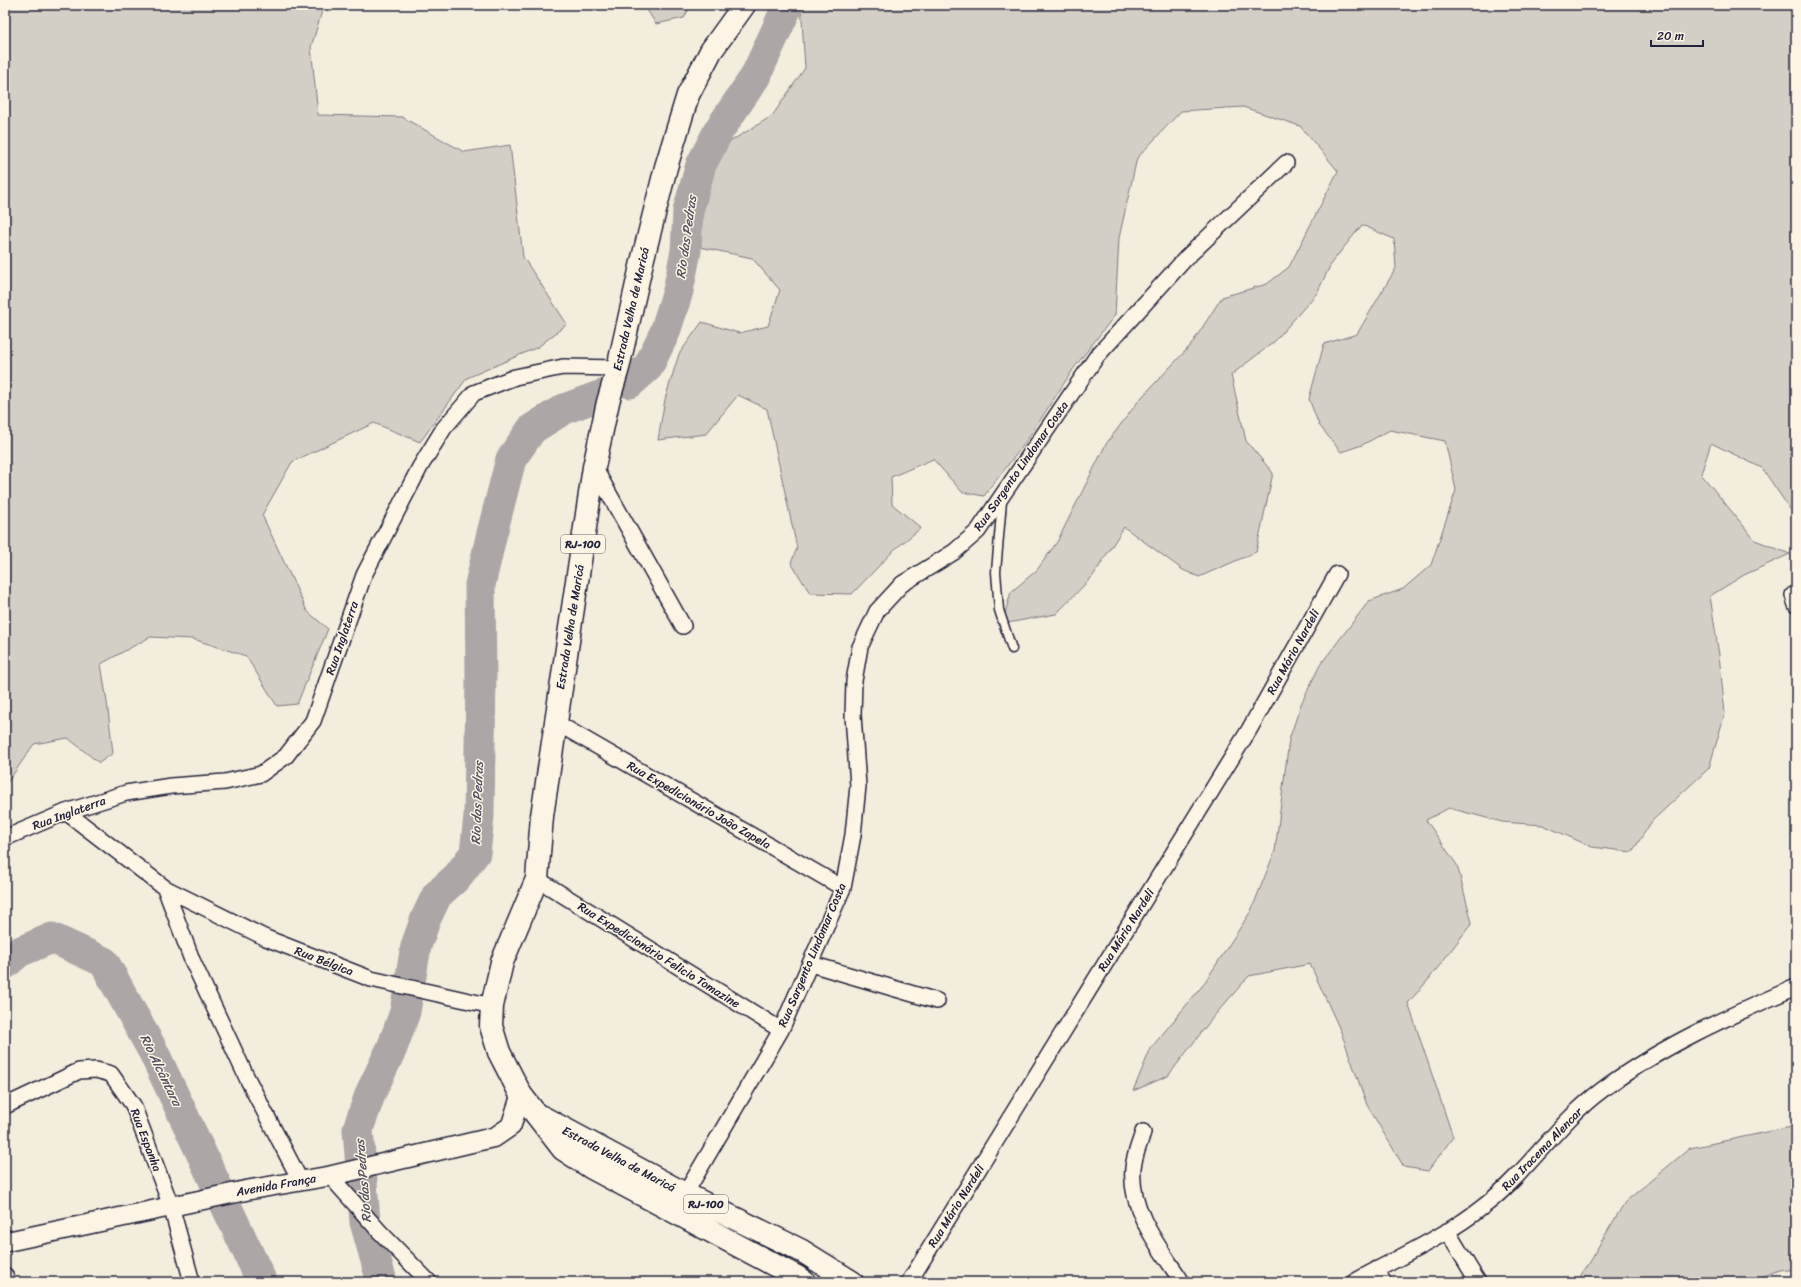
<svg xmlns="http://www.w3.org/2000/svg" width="1801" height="1287" font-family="Sriracha,sans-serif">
  <rect width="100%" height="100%" fill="#f3edde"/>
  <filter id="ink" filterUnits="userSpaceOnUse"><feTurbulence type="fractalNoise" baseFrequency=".025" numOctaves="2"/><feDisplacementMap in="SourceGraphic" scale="8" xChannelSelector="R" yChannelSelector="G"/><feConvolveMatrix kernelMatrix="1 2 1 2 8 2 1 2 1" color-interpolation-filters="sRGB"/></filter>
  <g filter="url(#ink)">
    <path fill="#d4cfc6" stroke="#7b7880" d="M 5,5 L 324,5 L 311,47 L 318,115 L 402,117 L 464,152 L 510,145 L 523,257 L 567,324 L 538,347 L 467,378 L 420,442 L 374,423 L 292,462 L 262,515 L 307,611 L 328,629 L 297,704 L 277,706 L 246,656 L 193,639 L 150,637 L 101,664 L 107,702 L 113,753 L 99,763 L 68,738 L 34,744 L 5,786 Z
      M 644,5 L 691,5 L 684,18 L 656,24 Z
      M 801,5 L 1796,5 L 1796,514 L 1792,512 L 1762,468 L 1711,443 L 1701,474 L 1755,540 L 1790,554 L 1744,575 L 1710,596 L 1719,655 L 1725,713 L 1709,768 L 1652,821 L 1632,852 L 1592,847 L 1543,825 L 1502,822 L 1449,808 L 1426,820 L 1457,865 L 1472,923 L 1429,979 L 1408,1003 L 1453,1137 L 1428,1171 L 1404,1167 L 1367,1105 L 1341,1032 L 1310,964 L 1249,976 L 1214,1016 L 1168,1076 L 1133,1091 L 1151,1048 L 1203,985 L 1251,911 L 1275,851 L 1289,740 L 1301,704 L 1320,665 L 1369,601 L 1403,589 L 1431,565 L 1456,490 L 1445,441 L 1390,430 L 1362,445 L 1341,452 L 1319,425 L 1309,399 L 1324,344 L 1357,334 L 1396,268 L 1394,239 L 1362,225 L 1332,262 L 1317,293 L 1274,342 L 1231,375 L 1246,441 L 1273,473 L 1256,552 L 1199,577 L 1183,570 L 1124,527 L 1093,576 L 1056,614 L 1002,624 L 1011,592 L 1037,570 L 1057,542 L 1106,444 L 1140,399 L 1191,345 L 1222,297 L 1267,284 L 1289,267 L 1338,171 L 1300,126 L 1243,107 L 1181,111 L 1137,158 L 1119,238 L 1115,315 L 1074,368 L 1025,443 L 984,496 L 962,492 L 933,459 L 891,477 L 892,504 L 921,528 L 895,549 L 852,594 L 810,593 L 791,563 L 797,548 L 767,409 L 738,395 L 706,434 L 658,440 L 665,399 L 679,354 L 702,322 L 739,333 L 768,326 L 780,290 L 752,258 L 695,246 L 702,194 L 726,144 L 772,116 L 805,68 Z
      M 1796,1126 L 1796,1269 L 1780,1271 L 1750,1282 L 1577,1282 L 1625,1202 L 1690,1148 Z"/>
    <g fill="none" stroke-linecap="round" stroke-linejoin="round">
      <path stroke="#aca7a6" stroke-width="31" d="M 630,383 L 648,367 L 665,332 L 678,291 L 686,251 L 688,211 L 701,165 L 719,130 L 755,77 L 788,5
        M 5,964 L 19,952 L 52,938 L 104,962 L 153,1051 L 262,1282
        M 382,1282 L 365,1222 L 358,1129 L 371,1092 L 392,1048 L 405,1012 L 416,946 L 426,918 L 437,895 L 457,877 L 475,853 L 479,816 L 481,676 L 480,585 L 491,537 L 511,459 L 532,429 L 564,409 L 602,395"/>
      <g stroke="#22223b" stroke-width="11">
        <path id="service" d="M 1002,501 L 996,572 L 999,610 L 1012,649"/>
      </g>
      <g stroke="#22223b" stroke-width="18">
        <path id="minor" d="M 594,467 L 683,626
          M 1793,595 L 1796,605
          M 555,722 L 843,888
          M 66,812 L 165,888 L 266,938 L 371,979 L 492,1006
          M 5,838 L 66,812 L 126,793 L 171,786 L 225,782 L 261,774 L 286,756 L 313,721 L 364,575 L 420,467 L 444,428 L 474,393 L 515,377 L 563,367 L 618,368
          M 537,879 L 781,1030
          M 165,888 L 192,960 L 247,1078 L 300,1180
          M 811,964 L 937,1001
          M 5,1106 L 79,1071 L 96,1070 L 111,1074 L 133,1105 L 171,1206 L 192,1282
          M 1143,1132 C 1140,1143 1134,1156 1133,1168 C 1129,1211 1160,1248 1182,1282
          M 330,1176 L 380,1232 L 429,1282
          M 685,1194 L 781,1030 L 843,888 L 853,835 L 858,786 L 853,715 L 854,681 L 860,647 L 877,611 L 902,584 L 954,552 L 978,531 L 1097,356 L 1186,258 L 1286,163
          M 1447,1231 L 1478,1282
          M 1377,1269 L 1383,1282
          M 5,1275 L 7,1282
          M 909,1282 L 1249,730 L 1337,574
          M 1354,1282 C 1397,1258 1445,1237 1484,1206 C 1528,1172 1557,1123 1602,1090 C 1661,1046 1729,1016 1796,987"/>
      </g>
      <g stroke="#22223b" stroke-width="22">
        <path id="tertiary" d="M 5,1242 L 248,1190 L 330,1176 L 495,1137 L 511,1126 L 521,1095"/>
      </g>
      <g stroke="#22223b" stroke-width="25">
        <path id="primary" d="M 744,5 L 711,51 L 688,95 L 666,167 L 642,262 L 618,368 L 608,402 L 594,467 L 542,816 L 537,879 L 502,962 L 492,1006 L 491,1026 L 499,1052 L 521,1095 L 563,1149 L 592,1168 L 797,1277 L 804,1282
          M 542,1117 L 685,1194 L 802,1251 L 852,1282"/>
      </g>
      <use href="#service" stroke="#fcf5e5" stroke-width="8"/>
      <use href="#minor" stroke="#fcf5e5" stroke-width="15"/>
      <use href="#tertiary" stroke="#fcf5e5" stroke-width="19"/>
      <use href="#primary" stroke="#fcf5e5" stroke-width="22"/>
    </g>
  </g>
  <g text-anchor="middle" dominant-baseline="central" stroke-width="3" stroke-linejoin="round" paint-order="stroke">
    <g fill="#fcf5e5" stroke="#63616e" stroke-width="1">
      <rect x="561" y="535" width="44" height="18" rx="3"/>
      <rect x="684" y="1195" width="44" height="18" rx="3"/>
    </g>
    <g font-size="11" font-weight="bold" fill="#22223b">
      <text x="583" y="544">RJ-100</text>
      <text x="706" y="1204">RJ-100</text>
    </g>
    <g font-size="12" fill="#22223b" stroke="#fcf5e5">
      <text transform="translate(631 309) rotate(-77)">Estrada Velha de Maricá</text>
      <text transform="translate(1021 466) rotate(-55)">Rua Sargento Lindomar Costa</text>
      <text transform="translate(570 627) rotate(-81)">Estrada Velha de Maricá</text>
      <text transform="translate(342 638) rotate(-71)">Rua Inglaterra</text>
      <text transform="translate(1293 652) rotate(-61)">Rua Mário Nardeli</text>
      <text transform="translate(699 805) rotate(30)">Rua Expedicionário João Zapela</text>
      <text transform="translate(69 813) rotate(-20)">Rua Inglaterra</text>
      <text transform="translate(1126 930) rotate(-58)">Rua Mário Nardeli</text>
      <text transform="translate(659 955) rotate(32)">Rua Expedicionário Felicio Tomazine</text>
      <text transform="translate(812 955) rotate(-67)">Rua Sargento Lindomar Costa</text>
      <text transform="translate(324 961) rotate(21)">Rua Bélgica</text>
      <text transform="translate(146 1140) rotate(69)">Rua Espanha</text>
      <text transform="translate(1542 1149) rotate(-46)">Rua Iracema Alencar</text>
      <text transform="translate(619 1159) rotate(28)">Estrada Velha de Maricá</text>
      <text transform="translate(276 1185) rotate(-10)">Avenida França</text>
      <text transform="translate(956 1206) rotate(-58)">Rua Mário Nardeli</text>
    </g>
    <g font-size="13" font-style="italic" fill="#525160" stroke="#fcf5e5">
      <text transform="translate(686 237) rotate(-82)">Rio das Pedras</text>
      <text transform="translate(477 803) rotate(-88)">Rio das Pedras</text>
      <text transform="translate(161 1070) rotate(64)">Rio Alcântara</text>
      <text transform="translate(363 1181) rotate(-95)">Rio das Pedras</text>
    </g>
  </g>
  <rect width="1801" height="1287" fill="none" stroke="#fcf5e5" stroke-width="20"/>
  <rect x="10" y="10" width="1781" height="1267" fill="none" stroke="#22223b" stroke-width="1.5" filter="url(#ink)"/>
  <path d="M1651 40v6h52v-6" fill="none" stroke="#22223b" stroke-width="2"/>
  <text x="1657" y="40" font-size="12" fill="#22223b" stroke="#fcf5e5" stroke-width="3" paint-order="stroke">20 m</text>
</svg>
